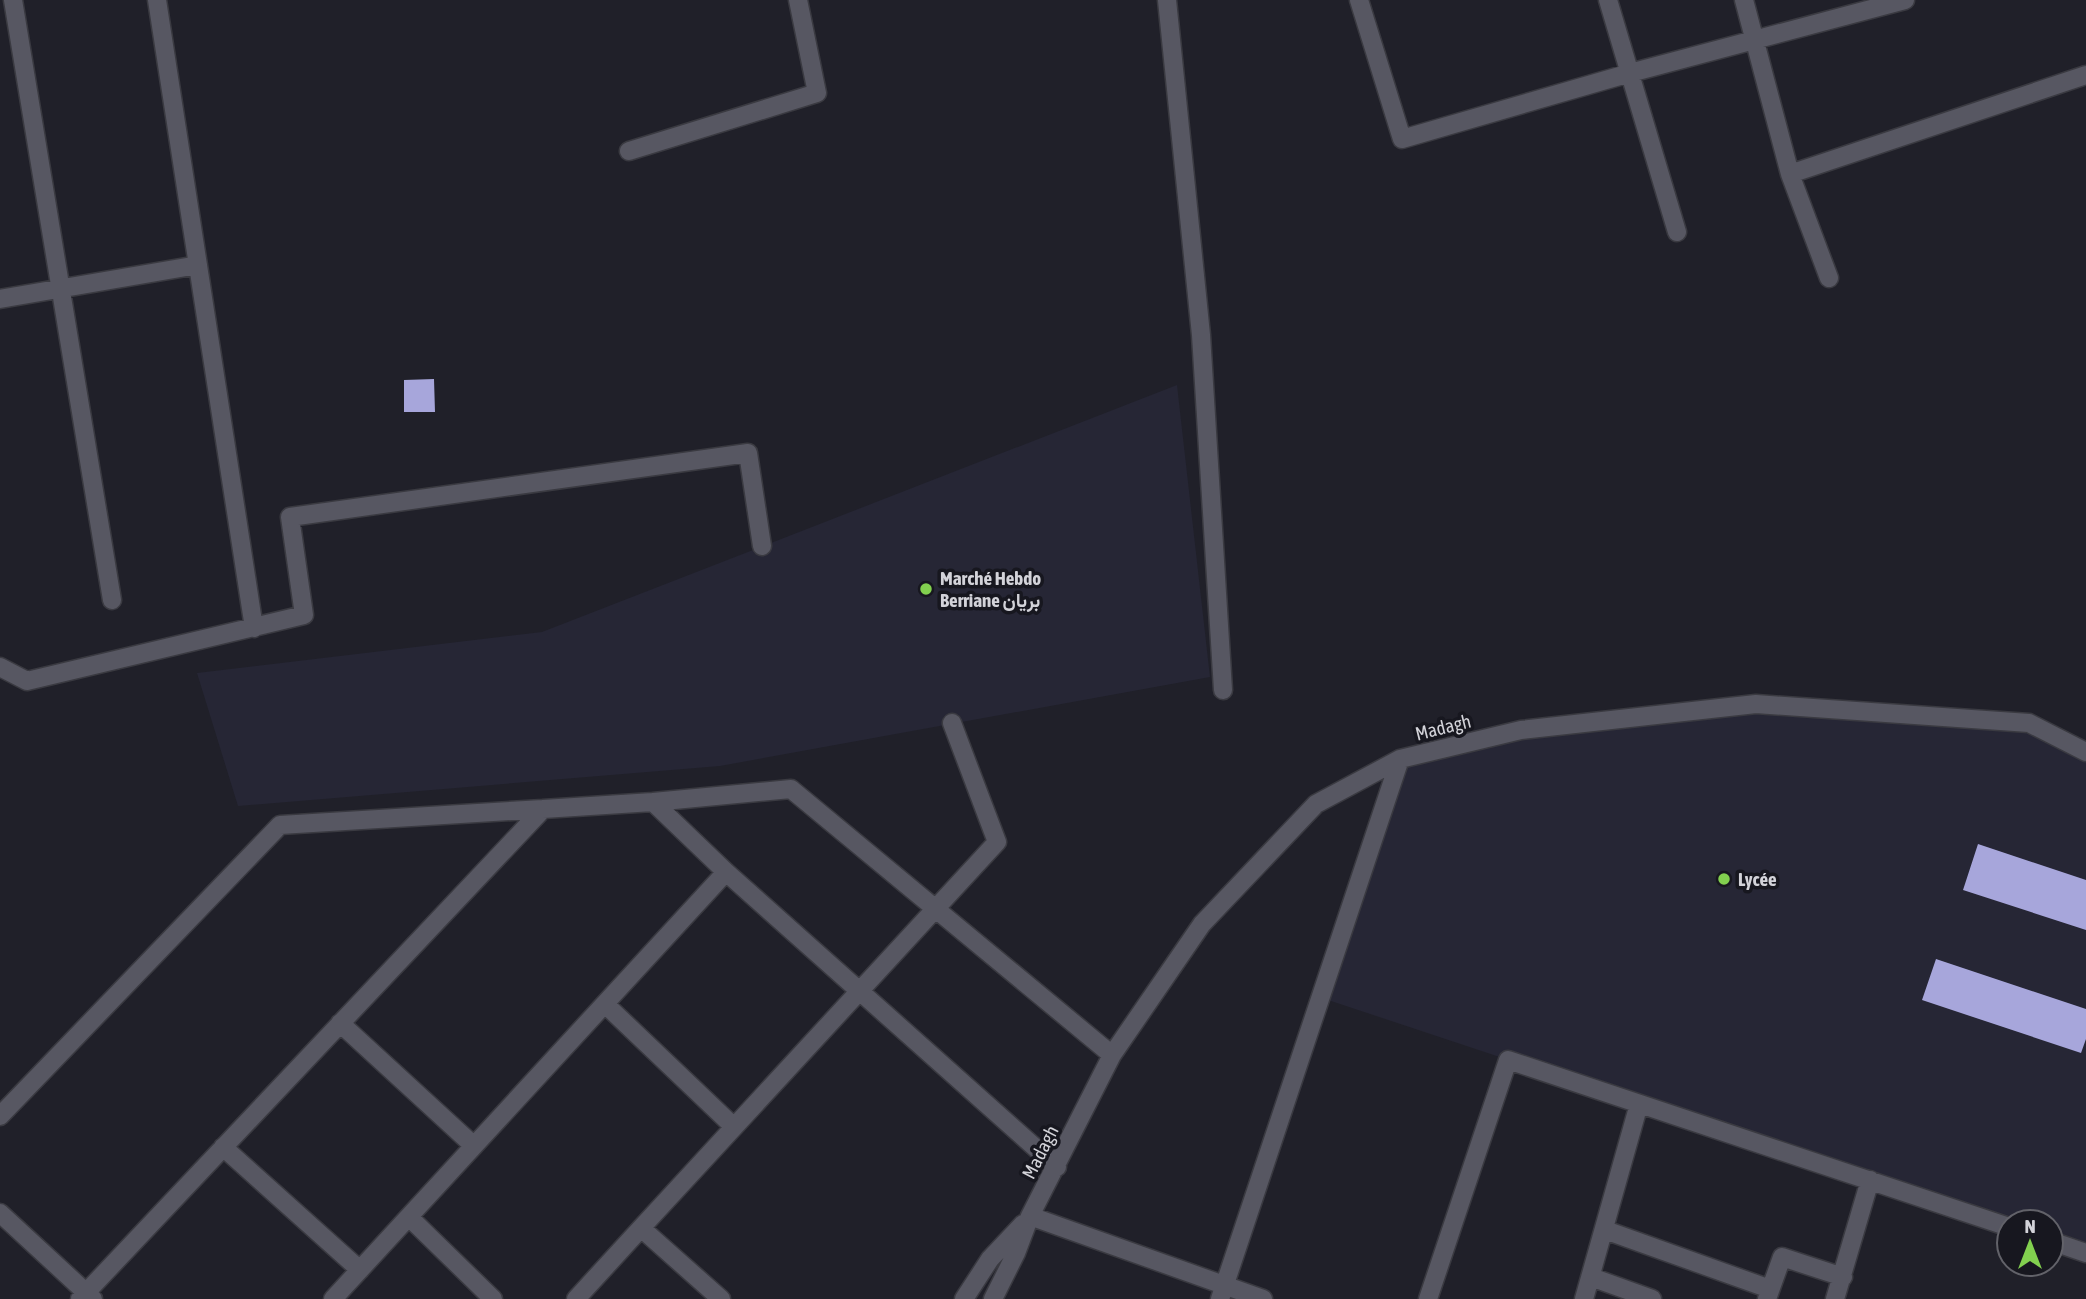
<svg xmlns="http://www.w3.org/2000/svg" width="2086" height="1299" font-family="'Asap Condensed',Vazirmatn,sans-serif">
  <rect width="100%" height="100%" fill="#202029"/>
  <path fill="#262635" d="M 1177,385 L 1210,677 L 720,766 L 238,806 L 197,673 L 542,632 Z
    M 1756,704 L 2029,723 L 2086,752 L 2086,1253 L 2051,1241 L 2051,1222 L 2009,1222 L 1870,1180 L 1322,998 L 1400,759 L 1521,730 Z"/>
  <path fill="#a7a6db" d="M 434,379 L 435,412 L 404,412 L 404,380 Z
    M 1978,844 L 2086,880 L 2086,930 L 1963,890 Z
    M 1936,959 L 2086,1009 L 2086,1039 L 2081,1053 L 1922,1000 Z"/>
  <g fill="none" stroke-linecap="round" stroke-linejoin="round">
    <g stroke="#3a3a41" stroke-width="21">
      <path id="minor" d="M 13,0 L 112,600
        M 157,0 L 254,628
        M 1167,0 L 1201,335 L 1223,690
        M 1359,0 L 1402,139 L 1630,73 L 1905,0
        M 1608,0 L 1677,232
        M 1744,0 L 1790,174 L 1829,278
        M 629,151 L 817,93 L 798,0
        M 1790,174 L 2086,75
        M 0,299 L 198,265
        M 0,667 L 27,681 L 304,615 L 290,517 L 748,453 L 762,546
        M 653,802 L 791,789 L 1112,1055
        M 605,1004 L 733,1126
        M 340,1023 L 474,1146
        M 0,1116 L 280,825 L 543,809
        M 223,1147 L 360,1270
        M 0,1213 L 93,1299
        M 1030,1216 L 1263,1299
        M 409,1217 L 493,1299
        M 641,1228 L 997,842 L 952,723
        M 1605,1230 L 1770,1289
        M 2051,1241 L 2086,1253
        M 1591,1277 L 1652,1299
        M 80,1299 L 543,809 L 653,802 L 726,872
        M 333,1299 L 726,872 L 1057,1167
        M 576,1299 L 641,1228 L 721,1299
        M 964,1299 L 990,1259 L 1023,1224
        M 993,1299 L 1016,1253 L 1030,1216 L 1112,1055 L 1202,924 L 1316,804 L 1400,759 L 1521,730 L 1756,704 L 2029,723 L 2086,752
        M 1220,1299 L 1400,759
        M 1428,1299 L 1508,1060 L 2009,1227
        M 1584,1299 L 1639,1104
        M 1767,1299 L 1782,1257 L 1843,1277
        M 1835,1299 L 1870,1180"/>
    </g>
    <use href="#minor" stroke="#575762" stroke-width="18"/>
  </g>
  <g fill="#82d04f" stroke="#17171f" stroke-width="2.5">
    <circle cx="926" cy="589" r="7"/>
    <circle cx="1724" cy="879" r="7"/>
  </g>
  <g text-anchor="middle" dominant-baseline="central" stroke-width="7" stroke-linejoin="round" paint-order="stroke">
    <g font-size="19" font-weight="bold" fill="#d3d3d9" stroke="#17171f" text-anchor="start">
      <text x="940" y="578">Marché Hebdo<tspan x="940" dy="22">Berriane بريان</tspan></text>
      <text x="1738" y="879">Lycée</text>
    </g>
    <g font-size="19" fill="#d3d3d9" stroke="#17171f">
      <text transform="translate(1443 727) rotate(-14)">Madagh</text>
      <text transform="translate(1040 1152) rotate(-63)">Madagh</text>
    </g>
  </g>
  <g transform="translate(2030 1243)"><circle r="33" fill="#17171f" stroke="#626269" stroke-width="2"/>
  <path d="M0-5L12 26L0 18L-12 26Z" fill="#82d04f"/>
  <text y="-10" font-size="19" font-weight="bold" text-anchor="middle" fill="#d3d3d9">N</text>
  </g>
</svg>
